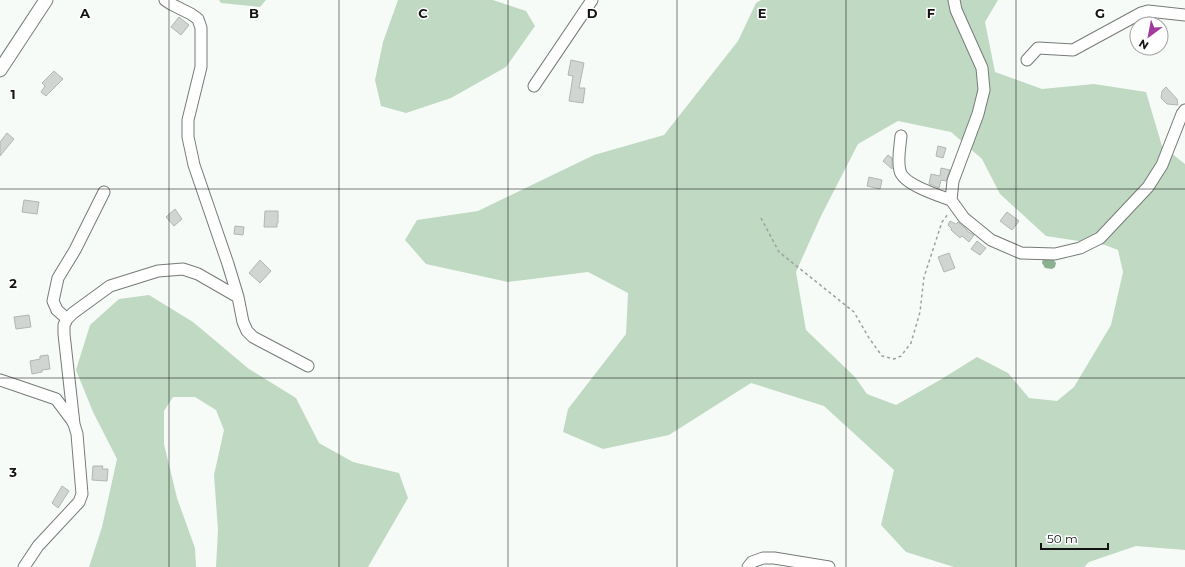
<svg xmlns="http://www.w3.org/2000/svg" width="1185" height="567" font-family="Montserrat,sans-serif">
  <rect width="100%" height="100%" fill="#f7fbf7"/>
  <path fill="#bfd9c3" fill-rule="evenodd" d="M 219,0 L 266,0 L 260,7 L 221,3 Z
    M 398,0 L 493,0 L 526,11 L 535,26 L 506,67 L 451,98 L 406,113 L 381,106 L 375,80 L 383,42 Z
    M 761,0 L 998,0 L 985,22 L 995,72 L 1042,89 L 1094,84 L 1146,92 L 1162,146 L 1185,164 L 1185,550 L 1136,546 L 1089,562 L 1084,567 L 954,567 L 906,552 L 881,525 L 894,470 L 824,406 L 751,383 L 669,435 L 603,449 L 563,432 L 568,409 L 626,334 L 628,293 L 588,272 L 508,282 L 426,264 L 405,240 L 417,220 L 478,211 L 594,155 L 664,135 L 738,41 L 756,3 ZM 898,121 L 951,132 L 982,159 L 1000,194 L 1046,236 L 1105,245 L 1118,250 L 1123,272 L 1111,325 L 1074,387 L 1057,401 L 1029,398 L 1008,373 L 977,357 L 940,380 L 896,405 L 867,394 L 855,377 L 806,330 L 796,272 L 821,216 L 858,144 Z
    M 149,295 L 193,322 L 249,369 L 296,398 L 319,443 L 353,462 L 399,473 L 408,498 L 368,567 L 216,567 L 218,530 L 214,475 L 224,430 L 216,410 L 195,397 L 173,397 L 164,411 L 164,444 L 177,498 L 195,548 L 196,567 L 89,567 L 102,527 L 117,459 L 93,412 L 76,370 L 90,325 L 119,299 Z"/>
  <path fill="#8cb192" d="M 1043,259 L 1053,259 L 1056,263 L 1055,267 L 1052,269 L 1045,268 L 1042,263 Z"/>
  <path fill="#d0d5d1" stroke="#b2b6b2" d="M 179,17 L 189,25 L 181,35 L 171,27 Z
    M 571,60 L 584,63 L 579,88 L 585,88 L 583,103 L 569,101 L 573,76 L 568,75 Z
    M 54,71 L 63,79 L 46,96 L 41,92 L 45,86 L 42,83 Z
    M 1166,87 L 1177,99 L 1178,105 L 1167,104 L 1161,98 L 1162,91 Z
    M 7,133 L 14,139 L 0,156 L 0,142 Z
    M 938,146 L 946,148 L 943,158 L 936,156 Z
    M 888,155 L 892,158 L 892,169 L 883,161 Z
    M 941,168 L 950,170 L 946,181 L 941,180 L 939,188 L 929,184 L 931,174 L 940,176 Z
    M 869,177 L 882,180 L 880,189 L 867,186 Z
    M 24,200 L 39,202 L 37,214 L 22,212 Z
    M 175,209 L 182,219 L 174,226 L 166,217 Z
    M 265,211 L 278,211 L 278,223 L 277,223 L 277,227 L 264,227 Z
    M 1007,212 L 1019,221 L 1012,230 L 1000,221 Z
    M 950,221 L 956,224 L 958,222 L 967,230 L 967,231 L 974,235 L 969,242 L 962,236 L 960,238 L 951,230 L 952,229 L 948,225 Z
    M 235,226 L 244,227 L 243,235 L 234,234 Z
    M 977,241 L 986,248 L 980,255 L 971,249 Z
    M 949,253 L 955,268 L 944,272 L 938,257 Z
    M 260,260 L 271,271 L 260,283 L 249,273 Z
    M 29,315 L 31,327 L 16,329 L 14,317 Z
    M 48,355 L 50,369 L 42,370 L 42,372 L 32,374 L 30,361 L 40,359 L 40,356 Z
    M 93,466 L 103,466 L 102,469 L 108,469 L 107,481 L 92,480 Z
    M 62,486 L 69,491 L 58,508 L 52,503 Z"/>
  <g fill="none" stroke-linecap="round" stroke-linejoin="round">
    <g stroke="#777b77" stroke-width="13">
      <path id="minor" d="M 165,0 L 171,4 L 191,14 L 198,19 L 201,28 L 201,67 L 188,120 L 188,137 L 194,165 L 228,264 L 238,297 L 243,322 L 247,331 L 253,337 L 308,366
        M 954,0 L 956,10 L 982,68 L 984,90 L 978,114 L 953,181 L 951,200 L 964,218 L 991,240 L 1021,253 L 1055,254 L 1080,248 L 1100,238 L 1148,187 L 1162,165 L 1182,114 L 1185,110
        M 1027,60 L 1038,48 L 1073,50 L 1141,13 L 1148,11 L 1185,15
        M 534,86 L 592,0
        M 901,136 C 900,147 897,160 900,171 C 903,184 939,196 951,200
        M 67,319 L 57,310 L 53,301 L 58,278 L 75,250 L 104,192
        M 0,380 L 18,386 L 56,399 L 71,419 L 74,424 L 77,434 L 82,494 L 79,502 L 38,546 L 24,567
        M 74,424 L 64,334 L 64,325 L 67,319 L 73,313 L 110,286 L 158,271 L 183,269 L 198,274 L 238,297
        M 748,567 L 752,562 L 763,558 L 774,558 L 829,567"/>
    </g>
    <g stroke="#777b77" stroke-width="15">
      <path id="tertiary" d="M 0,70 L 46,0"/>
    </g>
    <path stroke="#9ea09e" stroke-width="1.5" stroke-dasharray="3 3" stroke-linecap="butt" d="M 761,218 L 779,252 L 854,312 L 869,338 L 882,356 L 894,359 L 901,356 L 911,343 L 920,312 L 924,277 L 942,222 L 948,214"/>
    <use href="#minor" stroke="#fff" stroke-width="11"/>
    <use href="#tertiary" stroke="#fff" stroke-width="13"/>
  </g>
  <path fill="none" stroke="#121312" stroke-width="1" stroke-opacity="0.55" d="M 169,0 L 169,567M 339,0 L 339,567M 508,0 L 508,567M 677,0 L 677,567M 846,0 L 846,567M 1016,0 L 1016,567M 0,189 L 1185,189M 0,378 L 1185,378"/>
  <g font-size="13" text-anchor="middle" font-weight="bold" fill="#121312" stroke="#fff" stroke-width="3" stroke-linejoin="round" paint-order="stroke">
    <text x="85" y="18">A</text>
    <text x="254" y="18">B</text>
    <text x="423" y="18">C</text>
    <text x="592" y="18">D</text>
    <text x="762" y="18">E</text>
    <text x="931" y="18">F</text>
    <text x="1100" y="18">G</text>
    <text x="13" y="99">1</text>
    <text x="13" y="288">2</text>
    <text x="13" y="477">3</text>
  </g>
  <g transform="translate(1149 36) rotate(212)"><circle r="19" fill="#ffffff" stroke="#a0a1a0"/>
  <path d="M0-3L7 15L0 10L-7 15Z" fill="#a23a9e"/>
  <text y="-6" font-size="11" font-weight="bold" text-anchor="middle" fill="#121312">N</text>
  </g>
  <path d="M1041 543v6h67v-6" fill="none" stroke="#121312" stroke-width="2"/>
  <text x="1047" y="543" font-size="12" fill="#121312" stroke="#ffffff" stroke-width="3" paint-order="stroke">50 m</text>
</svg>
